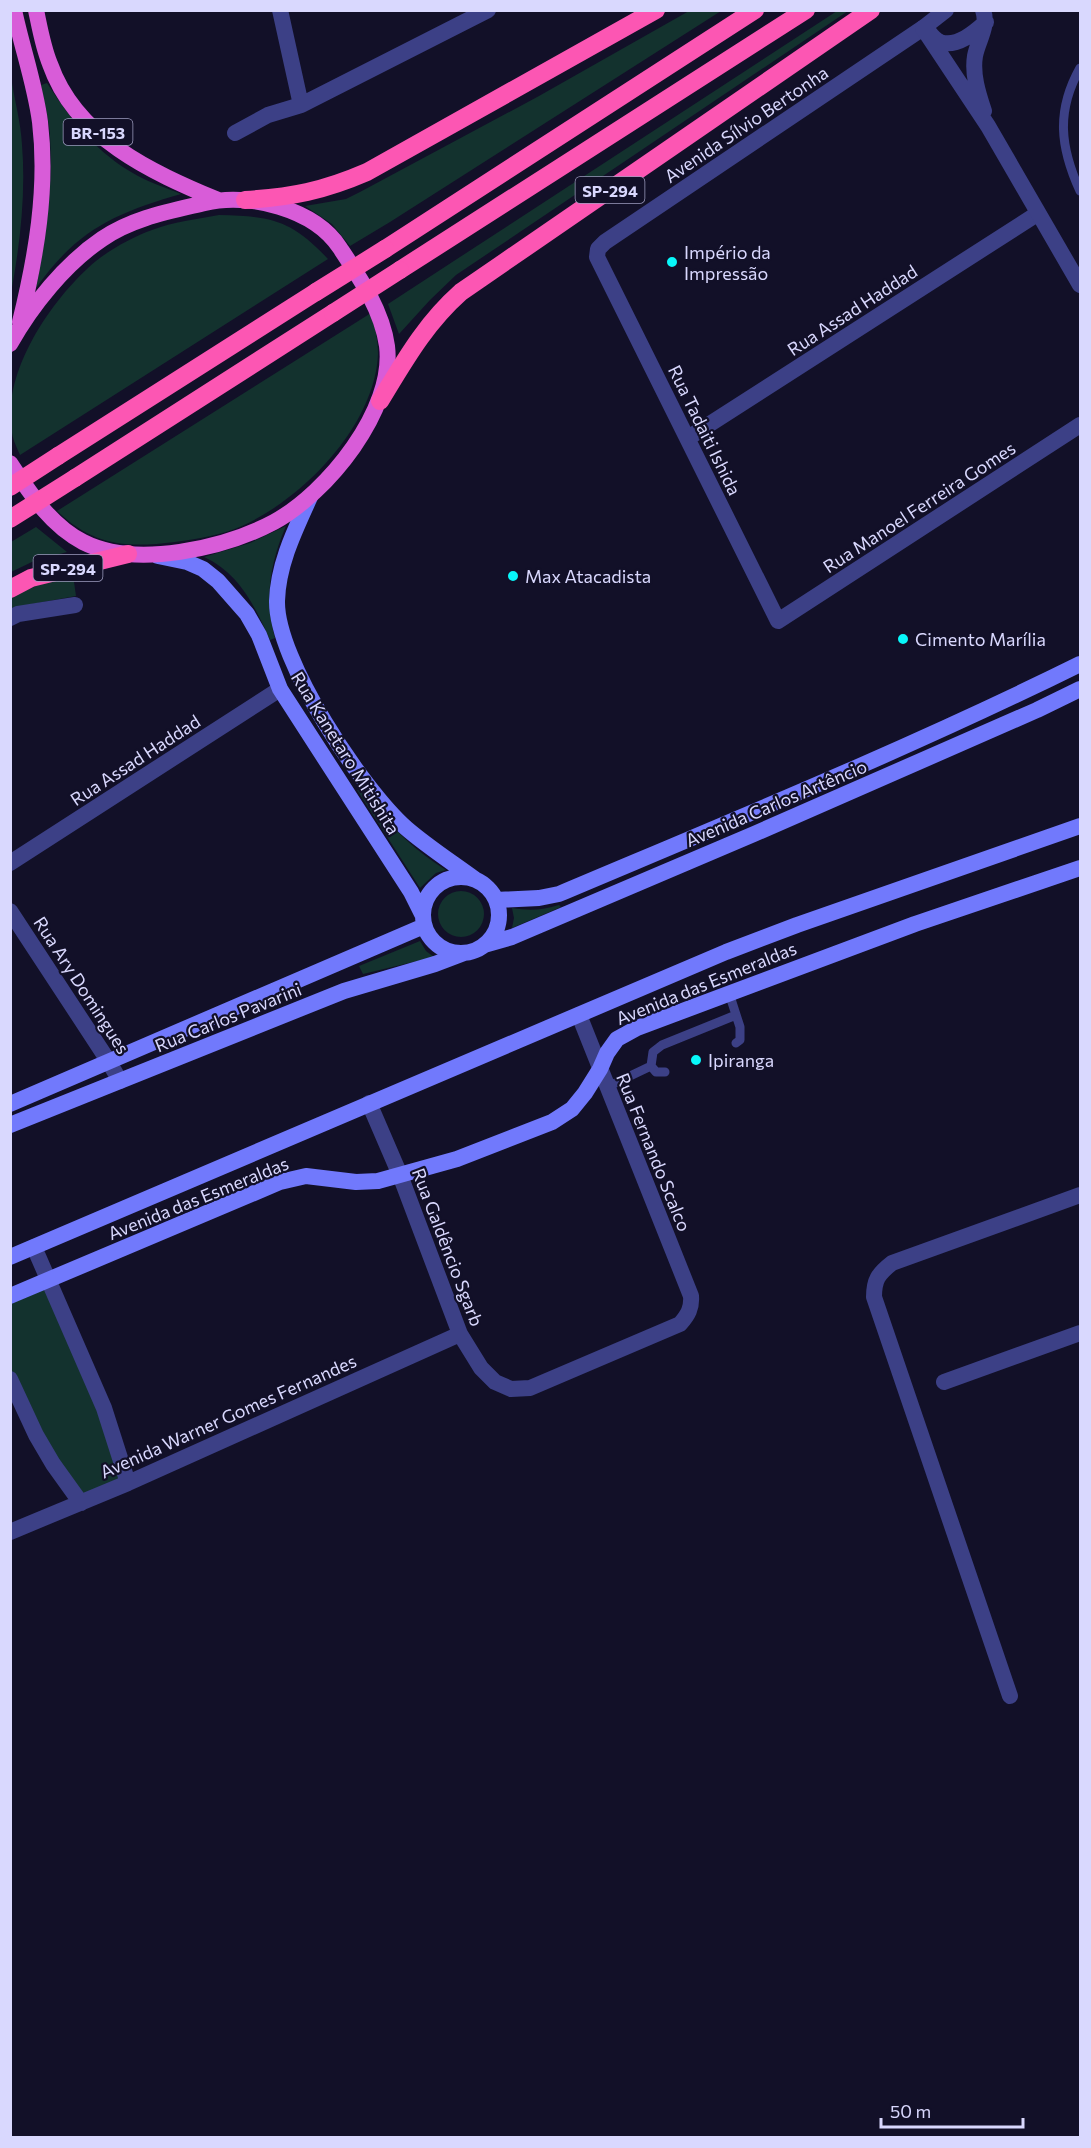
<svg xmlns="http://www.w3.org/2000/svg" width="1091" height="2148" font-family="Commissioner,sans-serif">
  <rect width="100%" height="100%" fill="#121028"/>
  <path fill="#13322e" d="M 689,11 L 721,11 L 390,222 L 350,246 L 332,224 L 305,206 L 346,199 L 360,192 L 539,96 Z
    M 837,11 L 848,11 L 456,275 L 430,300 L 399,334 L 388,304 Z
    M 11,76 C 14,99 21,122 22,145 C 26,194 20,245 11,293 Z
    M 47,83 C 72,121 96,153 138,176 C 151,183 167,188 181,194 C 115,213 77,230 36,288 C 46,237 53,187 50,136 C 49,119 44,102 41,85 Z
    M 219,215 C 271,216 292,220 328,259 L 20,455 C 17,448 13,440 12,433 C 1,375 48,305 88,268 C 105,252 130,238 152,230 C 173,222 197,219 219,215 Z
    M 371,313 C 375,327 378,339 378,354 C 375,425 304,498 242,526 C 221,535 198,539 175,542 C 126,548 94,546 57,511 Z
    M 286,526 C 270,563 264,599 275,638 L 270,640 C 255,606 239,573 204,557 L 250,543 Z
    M 36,527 L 67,552 L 34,561 L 11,572 L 11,542 Z
    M 73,575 L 76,596 L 21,606 L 11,612 L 10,597 L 41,584 Z
    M 360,789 C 388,823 408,846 446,870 L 436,873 L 420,888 L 357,790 Z
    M438 914a23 23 0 1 1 46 0a23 23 0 1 1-46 0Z
    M 559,905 L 561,907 L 512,928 L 514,918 L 512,908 C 530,911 543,910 559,905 Z
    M 420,941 L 426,951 L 434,957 L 363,974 L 359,966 Z
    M 49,1280 L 128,1483 L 81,1503 L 11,1379 L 10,1296 Z"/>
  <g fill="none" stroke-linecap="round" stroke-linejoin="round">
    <path stroke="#3c4086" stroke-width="9" d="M 1080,68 C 1056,111 1060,147 1080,191
      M 729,993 L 740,1027 L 740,1040 L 736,1043
      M 651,1066 L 653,1052 L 662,1045 L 736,1015
      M 607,1087 L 651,1066 L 656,1072 L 665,1072"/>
    <path stroke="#3c4086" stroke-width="16" d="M 280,10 L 301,105
      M 923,28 L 605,242 L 598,249 L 597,257 L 778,621 L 1080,425
      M 235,133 L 268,115 L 301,105 L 488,10
      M 688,438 L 1037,214
      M 10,618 L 18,614 L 75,605
      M 10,863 L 280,689
      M 10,911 L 109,1062 L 120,1081
      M 369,1103 L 400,1175 L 460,1334 L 481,1368 L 495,1382 L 511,1389 L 530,1388 L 680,1324 C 688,1315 692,1308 691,1296 L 579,1015
      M 34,1247 L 104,1408 L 128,1483
      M 10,1379 L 36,1435 L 53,1464 L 81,1503
      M 944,1382 L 1080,1333
      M 10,1532 L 128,1483 L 460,1334
      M 1010,1696 L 874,1297 C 874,1280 878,1274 892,1263 L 1080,1195"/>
    <path stroke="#3c4086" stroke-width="16" d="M 983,10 C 989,27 978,40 975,56 C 972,74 978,93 984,111
      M 923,28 L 988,126 L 1080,285
      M 923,28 L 946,10
      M 929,32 C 932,36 936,40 940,42 C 957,48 975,32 986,22"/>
    <path stroke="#7179fc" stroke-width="16" d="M 310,497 C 295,530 278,564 277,601 C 276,660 362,789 406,828 C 428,847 453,863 476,880
      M 158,556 L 187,562 L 203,569 L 218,581 L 247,614 L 259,635 L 280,689 L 411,892 L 422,914
      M423 915a38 38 0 1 1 76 0a38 38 0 1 1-76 0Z
      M 496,900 L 539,898 L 559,894 C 734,820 910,748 1080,664
      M 484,945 L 512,937 L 754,834 L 1037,710 L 1080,689
      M 10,1104 L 424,926
      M 10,1125 L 344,991 L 435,964 L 464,953
      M 10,1257 L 726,952 L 797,925 L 1080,826
      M 10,1296 L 280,1182 L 306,1176 L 356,1182 L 378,1181 L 457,1159 L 552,1122 L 572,1109 L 585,1093 L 600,1069 L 607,1053 L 617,1039 L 637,1028 L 915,924 L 1080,868"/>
    <path stroke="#d85cd8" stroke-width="16" d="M 14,10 C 22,48 35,84 40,122 C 48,189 36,257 20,322
      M 36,10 C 40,29 43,47 50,64 C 76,138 151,172 218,200
      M 10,344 C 32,305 65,264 102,239 C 132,218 171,211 205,203 C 248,192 315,209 340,248 C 360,278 382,310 387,346 C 395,410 327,493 274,522 C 225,548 136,569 83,542 C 50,525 30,493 10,463"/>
    <path stroke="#fc56b3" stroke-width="18" d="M 245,200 C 292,197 323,191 367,172 L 656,10
      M 385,249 L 755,10
      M 400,270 L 806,10
      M 380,401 C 405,360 425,324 461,292 L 871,10
      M 58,456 L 316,292
      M 75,478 L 333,313
      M 10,589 L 31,578 L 128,554"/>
    <path stroke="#fc56b3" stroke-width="18" d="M 316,292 L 385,249
      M 333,313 L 400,270
      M 10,487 L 58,456
      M 10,519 L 75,478"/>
  </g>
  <g fill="#08f7fa" stroke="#121028" stroke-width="2">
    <circle cx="672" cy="262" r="6"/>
    <circle cx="513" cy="576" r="6"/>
    <circle cx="903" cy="639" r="6"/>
    <circle cx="696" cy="1060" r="6"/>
  </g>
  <g text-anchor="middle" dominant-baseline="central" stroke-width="4.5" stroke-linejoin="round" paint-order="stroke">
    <g fill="#121028" stroke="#9d9cbe" stroke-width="1.5">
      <rect x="63.5" y="119" width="69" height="26" rx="4.5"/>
      <rect x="575.5" y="177" width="69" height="26" rx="4.5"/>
      <rect x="33.5" y="555" width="69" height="26" rx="4.5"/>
    </g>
    <g font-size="16" font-weight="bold" fill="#d9d8fe">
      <text x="98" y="132">BR-153</text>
      <text x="610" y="190">SP-294</text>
      <text x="68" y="568">SP-294</text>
    </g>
    <g font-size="18" fill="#d9d8fe" stroke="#121028">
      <text transform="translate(746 124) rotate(-34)">Avenida Sílvio Bertonha</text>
      <text transform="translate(852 310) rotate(-33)">Rua Assad Haddad</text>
      <text transform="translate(705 430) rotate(64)">Rua Tadaiti Ishida</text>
      <text transform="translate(919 507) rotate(-33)">Rua Manoel Ferreira Gomes</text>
      <text transform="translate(346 753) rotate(58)">Rua Kanetaro Mitishita</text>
      <text transform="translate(135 760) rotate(-33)">Rua Assad Haddad</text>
      <text transform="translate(776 803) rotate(-23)">Avenida Carlos Artêncio</text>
      <text transform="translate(706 983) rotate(-22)">Avenida das Esmeraldas</text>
      <text transform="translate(82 985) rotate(57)">Rua Ary Domingues</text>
      <text transform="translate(228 1017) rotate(-22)">Rua Carlos Pavarini</text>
      <text transform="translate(654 1152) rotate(68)">Rua Fernando Scalco</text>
      <text transform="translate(198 1198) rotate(-22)">Avenida das Esmeraldas</text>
      <text transform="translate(448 1247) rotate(69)">Rua Galdêncio Sgarb</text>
      <text transform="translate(228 1416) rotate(-24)">Avenida Warner Gomes Fernandes</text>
    </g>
    <g font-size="18" fill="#d9d8fe" stroke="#121028" text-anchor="start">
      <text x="684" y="252">Império da<tspan x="684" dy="21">Impressão</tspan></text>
      <text x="525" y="576">Max Atacadista</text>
      <text x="915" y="639">Cimento Marília</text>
      <text x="708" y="1060">Ipiranga</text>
    </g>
  </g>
  <rect width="1091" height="2148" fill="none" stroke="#d9d8fe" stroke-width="24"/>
  <path d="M881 2118v9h142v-9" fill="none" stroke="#d9d8fe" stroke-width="3"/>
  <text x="890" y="2118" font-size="18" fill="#d9d8fe" stroke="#121028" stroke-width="4.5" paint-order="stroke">50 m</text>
</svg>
